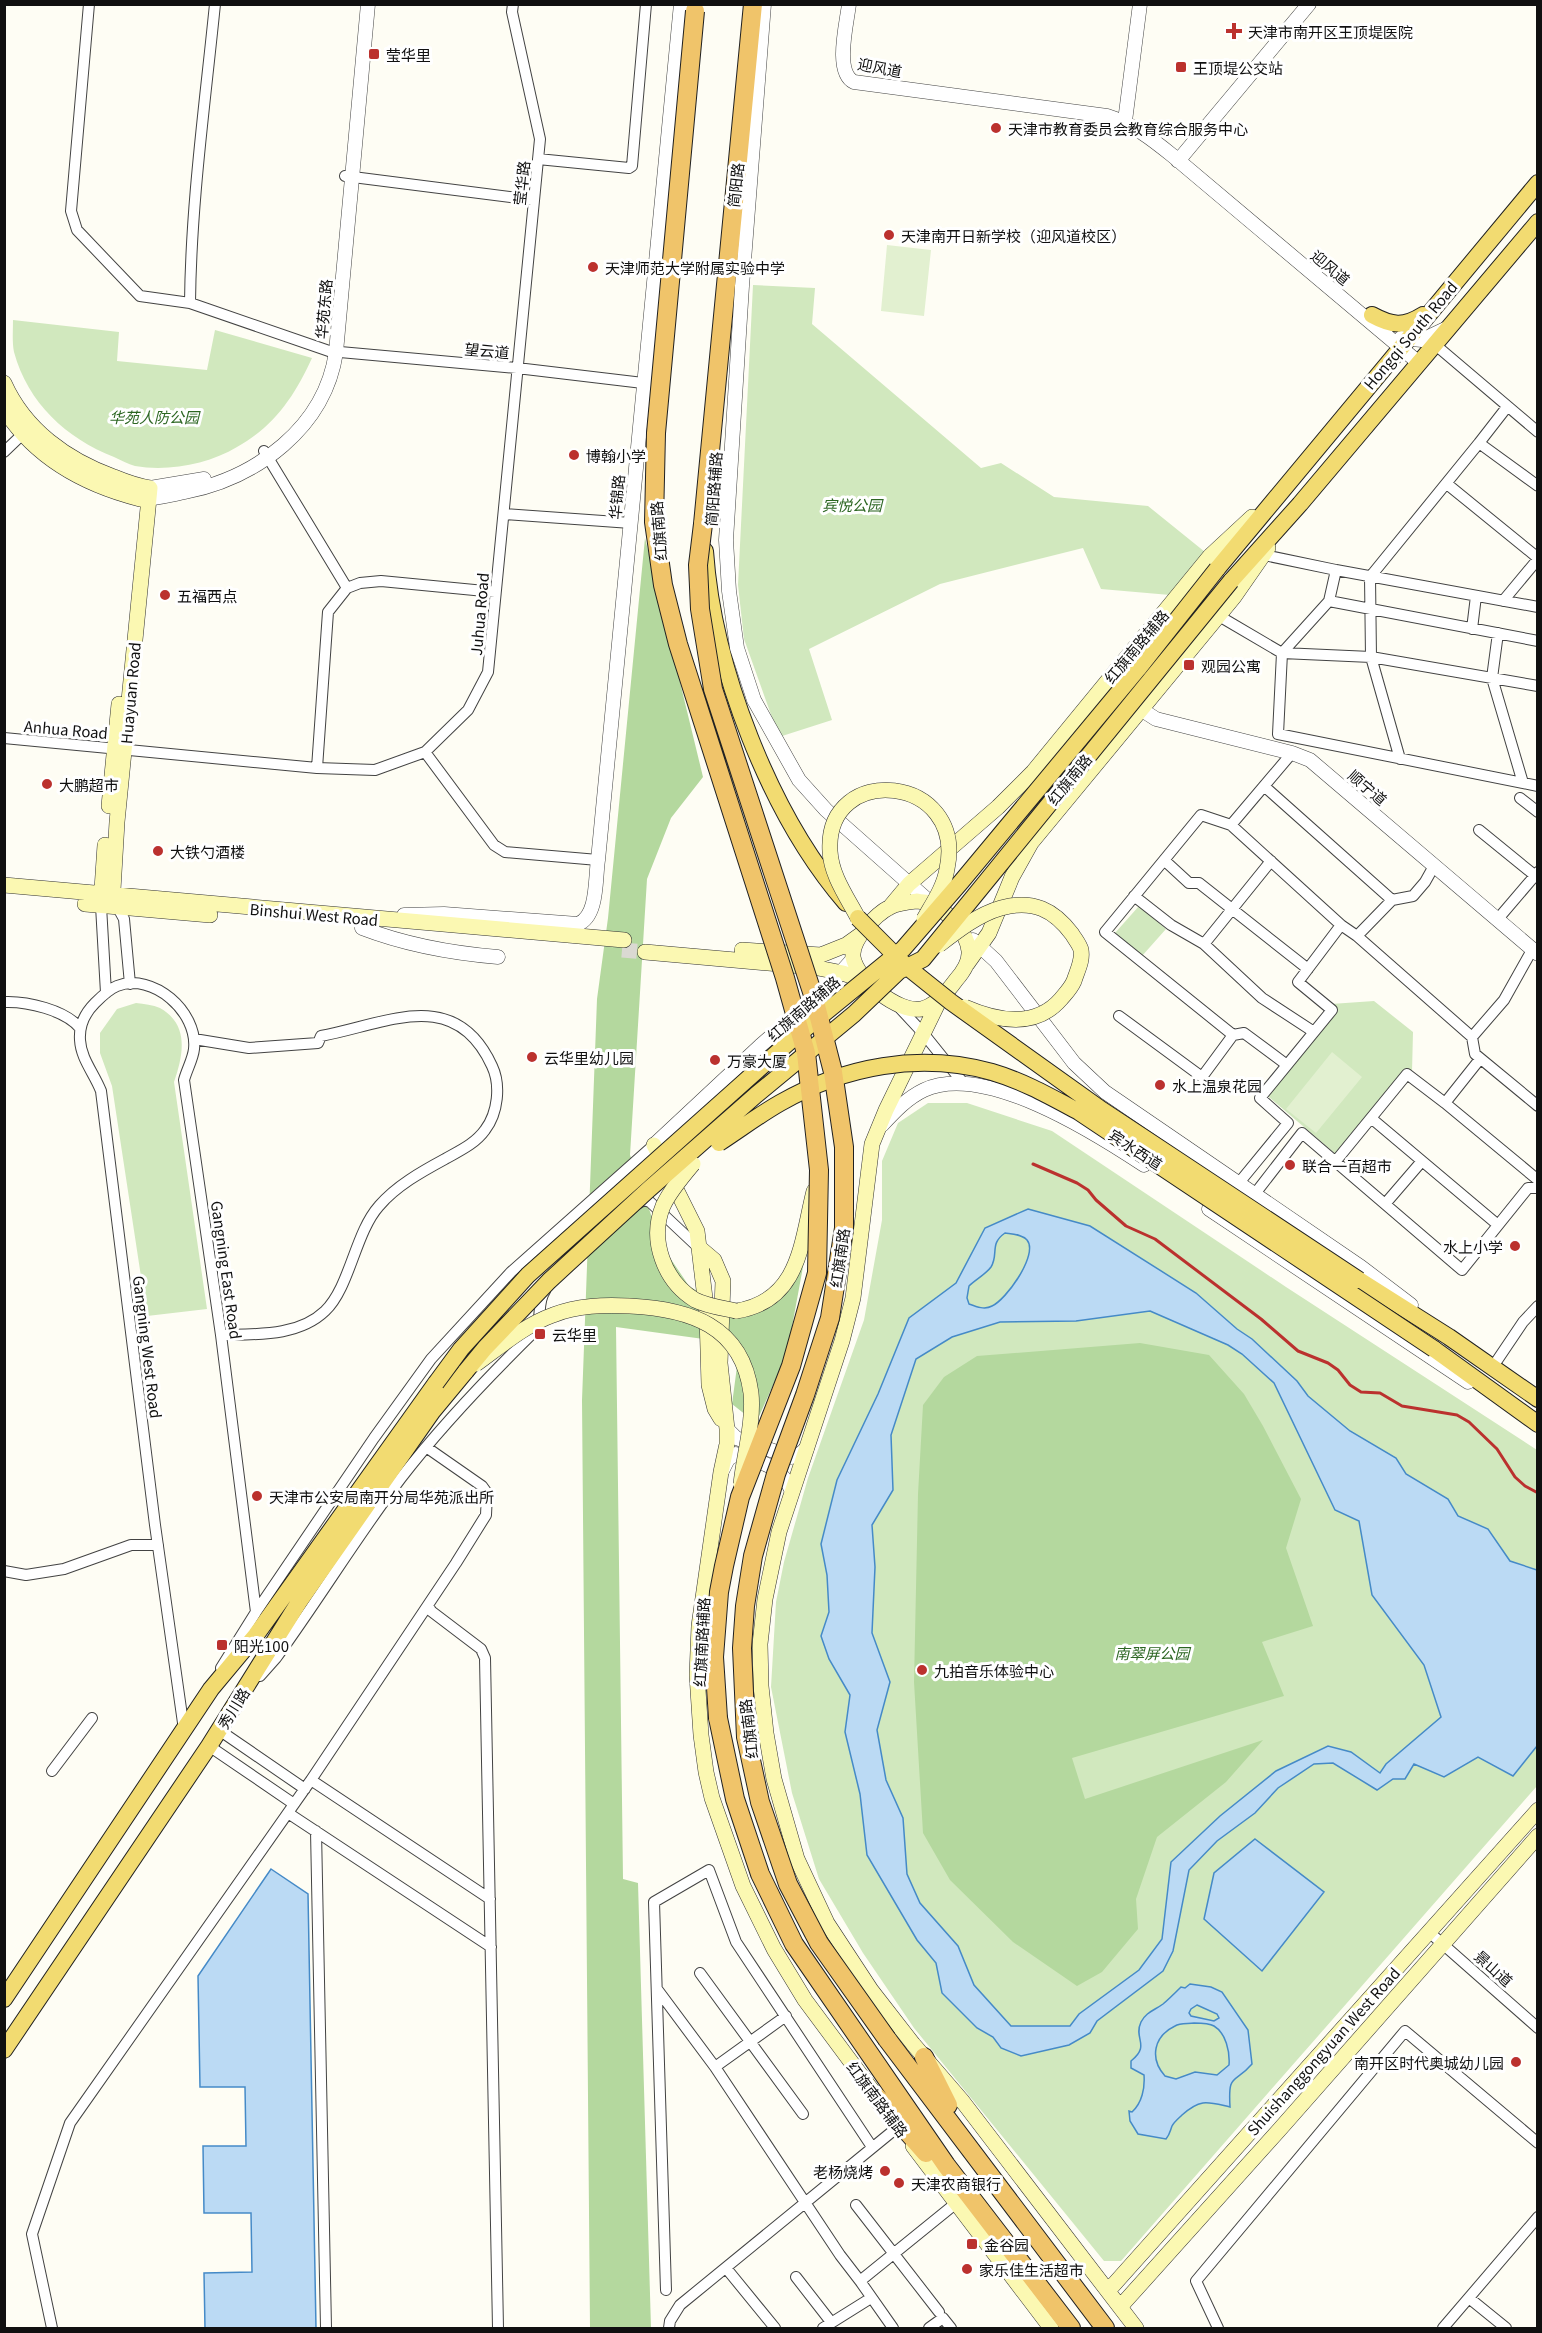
<svg xmlns="http://www.w3.org/2000/svg" width="1542" height="2333" font-family="Georgia,'Noto Sans SC',serif">
  <rect width="100%" height="100%" fill="#fefdf4"/>
  <path fill="#d1e8be" d="M 753,285 L 815,288 L 812,324 L 981,468 L 1001,463 L 1054,497 L 1148,506 L 1205,552 L 1170,595 L 1101,589 L 1083,548 L 940,584 L 809,649 L 832,720 L 779,737 L 744,639 L 738,585 Z
    M 13,320 L 119,332 L 117,361 L 207,370 L 215,330 L 312,358 C 295,395 275,426 237,447 C 209,464 168,472 135,466 C 128,464 121,460 114,457 C 66,438 28,403 14,352 C 12,342 13,330 13,320 Z
    M 1139,906 L 1166,929 L 1142,956 L 1115,933 Z
    M 1374,1001 L 1413,1032 L 1412,1072 L 1338,1156 L 1263,1092 L 1331,1004 Z
    M 136,1003 C 144,1004 153,1005 160,1008 C 190,1025 183,1056 174,1082 L 207,1309 L 147,1316 L 112,1086 L 100,1053 L 100,1033 L 117,1009 Z
    M 928,1103 L 967,1103 L 1052,1131 L 1286,1287 L 1537,1450 L 1537,1786 L 1121,2261 L 1104,2261 L 914,2028 L 863,1953 L 819,1879 L 792,1793 L 771,1687 L 776,1602 L 784,1562 L 808,1478 L 864,1320 L 882,1220 L 882,1161 L 898,1123 Z"/>
  <path fill="#b4d89e" d="M 645,538 L 703,777 L 671,818 L 647,879 L 630,1155 L 662,1246 L 689,1286 L 723,1307 L 765,1296 L 807,1245 L 787,1354 L 756,1423 L 732,1404 L 740,1344 L 616,1327 L 623,1879 L 638,1883 L 651,2328 L 590,2328 L 582,1400 L 597,999 L 608,918 Z
    M 1140,1343 L 1209,1355 L 1244,1394 L 1263,1426 L 1301,1499 L 1286,1548 L 1313,1626 L 1262,1642 L 1284,1696 L 1072,1758 L 1085,1799 L 1263,1740 L 1226,1782 L 1157,1837 L 1136,1899 L 1138,1929 L 1102,1972 L 1077,1986 L 1013,1942 L 950,1880 L 923,1833 L 914,1682 L 918,1494 L 923,1405 L 944,1377 L 977,1356 Z"/>
  <path fill="#e2f0d0" d="M 887,245 L 931,250 L 924,316 L 881,311 Z
    M 1332,1052 L 1362,1077 L 1316,1133 L 1286,1109 Z"/>
  <path fill="#bbdaf4" stroke="#458ac7" stroke-width="1.5" fill-rule="evenodd" d="M 1028,1209 L 1090,1226 L 1196,1293 L 1237,1329 L 1252,1339 L 1297,1381 L 1308,1396 L 1350,1431 L 1396,1458 L 1406,1474 L 1448,1499 L 1458,1516 L 1488,1529 L 1510,1561 L 1537,1570 L 1537,1746 L 1513,1776 L 1478,1757 L 1444,1777 L 1414,1764 L 1405,1779 L 1393,1779 L 1377,1790 L 1333,1763 L 1314,1764 L 1278,1788 L 1255,1813 L 1217,1841 L 1189,1870 L 1173,1951 L 1163,1971 L 1097,2021 L 1090,2033 L 1069,2045 L 1021,2056 L 1001,2048 L 993,2037 L 977,2028 L 942,1993 L 936,1963 L 917,1940 L 867,1855 L 860,1794 L 845,1732 L 850,1695 L 829,1659 L 821,1636 L 829,1612 L 827,1575 L 821,1544 L 837,1480 L 878,1394 L 909,1318 L 956,1283 L 985,1228 ZM 1005,1233 C 1012,1234 1022,1234 1027,1240 C 1039,1254 1006,1300 992,1306 C 985,1310 977,1307 969,1304 L 967,1298 L 969,1286 C 975,1280 986,1274 991,1267 C 999,1254 989,1244 1005,1233 ZM 1150,1311 L 1228,1345 L 1242,1354 L 1274,1383 L 1335,1510 L 1359,1521 L 1372,1595 L 1424,1665 L 1441,1717 L 1386,1764 L 1380,1773 L 1351,1752 L 1328,1746 L 1276,1771 L 1220,1816 L 1171,1862 L 1162,1939 L 1139,1970 L 1079,2014 L 1070,2026 L 1011,2026 L 974,1985 L 958,1946 L 920,1903 L 907,1874 L 903,1818 L 886,1780 L 877,1730 L 890,1682 L 872,1633 L 875,1567 L 872,1525 L 893,1490 L 891,1435 L 916,1359 L 952,1337 L 1000,1322 L 1076,1321 Z
    M 1255,1839 L 1324,1892 L 1262,1971 L 1204,1919 L 1214,1873 Z
    M 271,1869 L 308,1894 L 316,2328 L 205,2328 L 204,2273 L 252,2272 L 251,2213 L 204,2213 L 203,2146 L 246,2146 L 245,2087 L 200,2087 L 198,1976 Z
    M 1190,1984 L 1211,1987 L 1222,1992 L 1248,2030 L 1252,2064 C 1234,2085 1228,2072 1230,2107 C 1208,2102 1201,2098 1182,2115 C 1179,2118 1174,2122 1172,2126 C 1170,2131 1170,2134 1166,2139 L 1138,2134 L 1130,2121 L 1129,2111 L 1132,2112 C 1142,2103 1145,2088 1144,2075 L 1131,2068 L 1131,2061 C 1151,2045 1133,2039 1141,2022 C 1146,2012 1155,2010 1163,2004 C 1169,1999 1175,1993 1181,1987 L 1185,1988 ZM 1197,2005 L 1217,2014 L 1219,2018 L 1214,2021 L 1191,2016 L 1189,2013 L 1191,2009 ZM 1194,2023 C 1200,2023 1209,2023 1214,2026 C 1226,2033 1230,2052 1229,2065 L 1217,2075 L 1195,2072 L 1176,2079 L 1165,2076 C 1149,2058 1154,2036 1175,2026 C 1180,2023 1188,2024 1194,2023 Z"/>
  <g fill="none" stroke-linecap="round" stroke-linejoin="round">
    <path stroke="#dad9d2" stroke-width="15" stroke-dasharray="15 8" stroke-linecap="butt" d="M 622,950 L 645,952"/>
    <g stroke="#434343" stroke-width="12">
      <path id="minor" d="M 89,4 L 71,211 L 77,230 L 140,296 L 190,303 C 191,203 205,104 215,4
        M 538,159 L 629,168 L 632,166 L 646,4
        M 345,176 L 534,200
        M 190,303 L 329,351 L 517,368 L 643,383
        M 1432,342 L 1538,432
        M 1479,443 L 1507,407
        M 264,451 L 347,588
        M 4,452 L 28,429
        M 1447,484 L 1538,558
        M 504,514 L 631,523
        M 1264,555 L 1336,570 L 1538,607
        M 1336,570 L 1329,601 L 1282,653 L 1278,734 L 1538,786
        M 1329,601 L 1538,641
        M 1503,601 L 1538,559
        M 1219,616 L 1282,653 L 1371,657 L 1538,686
        M 1472,629 L 1476,596
        M 1498,633 L 1492,678 L 1523,783
        M 4,738 L 317,768 L 375,770 L 425,752 L 468,710 L 488,672 L 540,139 L 512,12 L 513,4
        M 425,752 L 494,845 L 505,852 L 598,860
        M 1400,759 L 1371,657 L 1370,577 L 1479,443 L 1538,486
        M 317,768 L 328,612 L 347,588 L 360,583 L 381,581 L 495,592
        M 1264,786 L 1392,900
        M 1520,798 L 1538,812
        M 1231,825 L 1341,925
        M 1479,830 L 1538,878
        M 1164,860 L 1189,883 L 1199,883 L 1308,969
        M 1134,896 L 1171,925 L 1204,944 L 1271,861
        M 101,906 L 106,993
        M 118,908 L 124,919 L 130,984
        M 1497,920 L 1538,872
        M 1357,936 L 1472,1037 L 1504,1000 L 1532,950
        M 1204,944 L 1262,998 L 1314,1032
        M 4,1002 C 27,1001 65,1010 80,1028
        M 897,1005 L 923,1033 L 964,1084
        M 1119,1016 L 1202,1077 L 1233,1035
        M 1472,1037 L 1475,1054 L 1538,1106
        M 194,1039 L 249,1048 L 318,1043 L 321,1036 C 386,1024 455,985 492,1066 C 501,1085 498,1113 485,1130 C 475,1144 459,1151 445,1159 C 421,1172 396,1186 379,1206 C 355,1233 350,1287 325,1311 C 298,1337 255,1334 221,1335
        M 1480,1059 L 1445,1103 L 1538,1180
        M 1287,1065 L 1244,1033 L 1233,1035 L 1105,932 L 1201,815 L 1231,825 L 1292,753
        M 1445,1103 L 1407,1074 L 1371,1118 L 1498,1225
        M 1335,1162 L 1371,1118
        M 1238,1184 L 1288,1123 L 1260,1098 L 1332,1010 L 1298,982 L 1341,925 L 1357,936 L 1392,900 L 1413,896 L 1425,882 L 1434,866
        M 1254,1195 L 1302,1133 L 1462,1270 L 1528,1188 L 1538,1188
        M 637,1204 L 644,1200 L 650,1202 L 700,1249
        M 1385,1204 L 1422,1161
        M 1492,1368 L 1523,1322 L 1538,1306
        M 4,1571 L 26,1575 L 64,1569 L 131,1545 L 158,1545
        M 428,1605 L 431,1611 L 481,1649 L 485,1658 L 498,2328
        M 221,1668 L 256,1612 L 374,1438 L 431,1359 L 511,1272 L 654,1145
        M 260,1676 L 276,1658 C 319,1599 357,1536 401,1478 C 442,1425 488,1377 536,1330 C 542,1317 537,1302 545,1291
        M 184,1730 L 155,1525 L 101,1091 C 94,1073 81,1059 80,1040 C 79,1026 85,1013 95,1003 C 101,997 109,989 117,986 C 153,972 198,1012 194,1049 C 193,1059 187,1069 184,1080 L 221,1335 L 256,1612
        M 219,1730 L 305,1789
        M 209,1746 L 294,1804
        M 52,1771 L 92,1718
        M 311,1780 L 490,1899
        M 288,1813 L 491,1947
        M 316,1831 L 326,2328
        M 1429,1932 L 1538,2028
        M 700,1973 L 803,2114
        M 657,1989 L 715,2067 L 840,2255 L 860,2281 L 893,2328
        M 715,2067 L 786,2016
        M 856,2205 L 939,2312
        M 726,2268 L 775,2328
        M 796,2277 L 831,2322
        M 860,2281 L 955,2204
        M 666,2290 L 654,1902 L 709,1870 L 736,1942 L 872,2147
        M 1469,2298 L 1506,2328
        M 52,2328 L 32,2234 L 70,2123 L 311,1780 L 456,1563 L 486,1515 L 487,1493 L 482,1486 L 426,1447
        M 669,2328 L 670,2321 L 680,2305 L 899,2126
        M 823,2328 L 871,2298
        M 929,2328 L 943,2318 L 951,2328
        M 1218,2328 L 1196,2281 L 1405,2031 L 1538,2143
        M 1443,2328 L 1538,2217"/>
    </g>
    <g stroke="#434343" stroke-width="15">
      <path id="tertiary" d="M 764,4 L 742,286 L 726,540 L 729,591 L 737,648 L 754,700 L 799,780 L 826,810 L 931,903
        M 849,4 C 847,23 834,72 854,82 L 1107,116 C 1133,124 1152,139 1173,156 L 1419,363
        M 1125,121 L 1140,4
        M 1178,161 L 1309,4
        M 1401,338 L 1422,340 L 1445,329
        M 150,488 L 204,479
        M 140,499 C 155,499 170,495 185,492 C 256,478 325,428 336,352 L 368,4
        M 1142,710 L 1156,719 L 1292,753 L 1310,760 L 1538,954
        M 404,915 L 444,914 L 578,924 C 598,916 595,880 598,860 L 681,4
        M 362,928 C 406,945 450,953 498,957
        M 973,940 L 996,961 L 1074,1063 L 1105,1092 L 1361,1267 L 1411,1305
        M 882,1125 C 894,1112 907,1098 924,1090 C 984,1062 1094,1132 1144,1165
        M 654,1145 L 760,1046 L 828,987 L 853,959
        M 1209,1209 L 1468,1382
        M 727,1429 L 736,1438 L 791,1457 L 800,1454 L 807,1448
        M 722,1471 L 728,1459 L 736,1454 C 762,1463 779,1464 792,1491"/>
    </g>
    <g stroke="#323232" stroke-width="16">
      <path id="secondary" d="M 4,383 C 25,430 67,460 114,477 C 126,482 137,486 150,488 L 117,822 L 113,890 L 117,905
        M 4,409 C 35,458 85,485 140,499
        M 109,806 L 119,704
        M 4,885 L 624,940
        M 917,901 C 921,902 926,902 930,903 C 946,909 968,934 969,951 C 970,962 963,972 956,980 C 948,991 936,1006 921,1009 C 898,1013 857,980 853,957 C 851,940 876,914 890,907 C 898,903 908,902 917,901 Z
        M 85,904 L 210,915
        M 101,904 L 105,845
        M 889,908 L 909,884 L 998,807 L 1033,772 L 1210,556 L 1252,517
        M 742,950 L 821,955 L 846,945 L 860,935
        M 645,952 L 813,967 L 843,973 L 866,982
        M 967,964 L 989,933 L 1012,877 L 1031,843 L 1234,597 L 1268,548
        M 940,999 L 886,1110 L 872,1144 L 853,1298 L 842,1341 L 779,1532 L 765,1599 L 760,1644 L 761,1686 L 766,1733 L 774,1779 L 797,1859 L 827,1923 L 871,1990 L 913,2044 L 963,2102 L 1136,2328
        M 654,1145 L 697,1231 L 707,1315 L 709,1385 L 715,1409 L 721,1419
        M 701,1249 L 714,1260 L 723,1281 L 720,1363 L 727,1429 L 727,1444 L 721,1472 L 699,1626 L 697,1675 L 701,1735 L 706,1772 L 712,1798 L 743,1886 L 774,1949 L 805,2000 L 883,2105
        M 736,1311 C 800,1301 801,1243 814,1191
        M 913,2146 L 1051,2328
        M 1108,2291 L 1538,1810
        M 1120,2307 L 1280,2129 L 1538,1836"/>
    </g>
    <g stroke="#212121" stroke-width="18">
      <path id="primary" d="M 1372,315 C 1392,326 1404,327 1423,315
        M 705,551 C 713,667 770,815 846,903
        M 1217,569 L 1538,183
        M 1231,581 L 1300,504 L 1538,222
        M 1359,1280 L 1449,1337 L 1538,1399
        M 1434,1349 L 1538,1424
        M 4,1999 L 211,1689 L 256,1635 L 436,1383
        M 4,2050 L 209,1746 L 299,1602 L 432,1412 L 466,1371"/>
    </g>
    <g stroke="#212121" stroke-width="20">
      <path id="trunk" d="M 703,524 L 753,4
        M 718,1718 L 735,1799 L 760,1874 L 794,1944 L 946,2165 L 1071,2328
        M 887,2039 L 1105,2328
        M 924,2057 L 948,2105
        M 876,2096 L 926,2153"/>
    </g>
    <use href="#minor" stroke="#fff" stroke-width="10"/>
    <use href="#tertiary" stroke="#fff" stroke-width="14"/>
    <use href="#secondary" stroke="#fbf8b2" stroke-width="15"/>
    <use href="#primary" stroke="#f2db71" stroke-width="16"/>
    <use href="#trunk" stroke="#f0c46a" stroke-width="18"/>
    <path stroke="#bb312e" stroke-width="3" d="M 1033,1164 L 1077,1183 L 1088,1190 L 1096,1200 L 1126,1226 L 1155,1239 L 1261,1319 L 1298,1351 L 1328,1363 L 1338,1370 L 1350,1385 L 1361,1392 L 1380,1393 L 1402,1406 L 1457,1415 L 1469,1422 L 1497,1449 L 1515,1477 L 1525,1486 L 1538,1493"/>
    <g stroke="#323232" stroke-width="16" stroke-linecap="butt">
      <path id="secondary-bridge" d="M 858,918 C 847,897 831,875 830,851 C 825,761 967,774 947,869 C 944,887 933,903 924,919
        M 939,945 C 957,931 979,914 1001,908 C 1033,899 1054,910 1072,934 C 1075,939 1080,945 1081,950 C 1083,961 1077,971 1074,981 C 1071,988 1066,993 1061,999 C 1035,1029 997,1021 965,1007
        M 693,1164 C 682,1177 670,1191 663,1206 C 649,1240 664,1281 695,1300 C 707,1306 722,1308 736,1311
        M 476,1364 C 501,1346 525,1325 553,1315 C 578,1305 604,1305 630,1306 C 689,1309 742,1325 751,1393 C 754,1422 744,1455 741,1484"/>
    </g>
    <g stroke="#212121" stroke-width="18" stroke-linecap="butt">
      <path id="primary-bridge" d="M 858,918 L 906,966 L 951,1002 L 1102,1110 L 1359,1280
        M 719,1143 C 739,1130 759,1115 780,1103 C 845,1066 919,1052 992,1072 C 1023,1081 1051,1097 1079,1112 L 1434,1349
        M 466,1371 L 485,1348 L 549,1281 L 648,1190 L 756,1095 L 854,1014 L 899,971 L 923,959 L 1231,581
        M 436,1383 L 461,1349 L 528,1275 L 789,1042 L 903,949 L 961,882 L 1138,669 L 1217,569"/>
    </g>
    <g stroke="#212121" stroke-width="20" stroke-linecap="butt">
      <path id="trunk-bridge" d="M 695,11 L 656,433 L 654,522 L 663,585 L 678,644 L 785,978 L 806,1053 L 819,1170 L 817,1273 L 791,1366 L 740,1497 L 724,1566 L 719,1592 L 714,1657 L 718,1718
        M 703,524 L 698,565 L 700,609 L 713,689 L 814,998 L 833,1072 L 844,1147 L 844,1228 L 830,1318 L 805,1395 L 776,1474 L 753,1556 L 745,1606 L 742,1648 L 746,1737 L 760,1802 L 788,1884 L 819,1943 L 887,2039"/>
    </g>
    <use href="#secondary-bridge" stroke="#fbf8b2" stroke-width="15"/>
    <use href="#primary-bridge" stroke="#f2db71" stroke-width="16"/>
    <use href="#trunk-bridge" stroke="#f0c46a" stroke-width="18"/>
  </g>
  <g fill="#bb312e" stroke="#fff" stroke-width="2">
    <path d="M1231 22h6v6h6v6h-6v6h-6v-6h-6v-6h6z"/>
    <rect x="368" y="48" width="12" height="12" rx="3"/>
    <rect x="1175" y="61" width="12" height="12" rx="3"/>
    <circle cx="996" cy="128" r="6"/>
    <circle cx="889" cy="235" r="6"/>
    <circle cx="593" cy="267" r="6"/>
    <circle cx="574" cy="455" r="6"/>
    <circle cx="165" cy="595" r="6"/>
    <rect x="1183" y="659" width="12" height="12" rx="3"/>
    <circle cx="47" cy="784" r="6"/>
    <circle cx="158" cy="851" r="6"/>
    <circle cx="532" cy="1057" r="6"/>
    <circle cx="715" cy="1060" r="6"/>
    <circle cx="1160" cy="1085" r="6"/>
    <circle cx="1290" cy="1165" r="6"/>
    <circle cx="1515" cy="1246" r="6"/>
    <rect x="534" y="1328" width="12" height="12" rx="3"/>
    <circle cx="257" cy="1496" r="6"/>
    <rect x="216" y="1639" width="12" height="12" rx="3"/>
    <circle cx="922" cy="1670" r="6"/>
    <circle cx="1516" cy="2062" r="6"/>
    <circle cx="885" cy="2171" r="6"/>
    <circle cx="899" cy="2183" r="6"/>
    <rect x="966" y="2238" width="12" height="12" rx="3"/>
    <circle cx="967" cy="2269" r="6"/>
  </g>
  <g text-anchor="middle" dominant-baseline="central" stroke-width="6" stroke-linejoin="round" paint-order="stroke">
    <g font-size="15" fill="#101010" stroke="#fff" text-anchor="start">
      <text x="1248" y="31">天津市南开区王顶堤医院</text>
      <text x="386" y="54">莹华里</text>
      <text x="1193" y="67">王顶堤公交站</text>
      <text x="1008" y="128">天津市教育委员会教育综合服务中心</text>
      <text x="901" y="235">天津南开日新学校（迎风道校区）</text>
      <text x="605" y="267">天津师范大学附属实验中学</text>
      <text x="586" y="455">博翰小学</text>
      <text x="177" y="595">五福西点</text>
      <text x="1201" y="665">观园公寓</text>
      <text x="59" y="784">大鹏超市</text>
      <text x="170" y="851">大铁勺酒楼</text>
      <text x="544" y="1057">云华里幼儿园</text>
      <text x="727" y="1060">万豪大厦</text>
      <text x="1172" y="1085">水上温泉花园</text>
      <text x="1302" y="1165">联合一百超市</text>
      <text x="1503" y="1246" text-anchor="end">水上小学</text>
      <text x="552" y="1334">云华里</text>
      <text x="269" y="1496">天津市公安局南开分局华苑派出所</text>
      <text x="234" y="1645">阳光100</text>
      <text x="934" y="1670">九拍音乐体验中心</text>
      <text x="1504" y="2062" text-anchor="end">南开区时代奥城幼儿园</text>
      <text x="873" y="2171" text-anchor="end">老杨烧烤</text>
      <text x="911" y="2183">天津农商银行</text>
      <text x="984" y="2244">金谷园</text>
      <text x="979" y="2269">家乐佳生活超市</text>
    </g>
    <g font-size="15" fill="#101010" stroke="#fff">
      <text transform="translate(880 67) rotate(11)">迎风道</text>
      <text transform="translate(521 183) rotate(-84)">莹华路</text>
      <text transform="translate(735 185) rotate(-84)">简阳路</text>
      <text transform="translate(1331 267) rotate(40)">迎风道</text>
      <text transform="translate(323 309) rotate(-85)">华苑东路</text>
      <text transform="translate(1410 335) rotate(-50)">Hongqi South Road</text>
      <text transform="translate(487 350) rotate(5)">望云道</text>
      <text transform="translate(713 489) rotate(-86)">简阳路辅路</text>
      <text transform="translate(616 497) rotate(-85)">华锦路</text>
      <text transform="translate(658 531) rotate(-95)">红旗南路</text>
      <text transform="translate(479 614) rotate(-85)">Juhua Road</text>
      <text transform="translate(1136 646) rotate(-50)">红旗南路辅路</text>
      <text transform="translate(130 693) rotate(-85)">Huayuan Road</text>
      <text transform="translate(66 729) rotate(5)">Anhua Road</text>
      <text transform="translate(1069 779) rotate(-51)">红旗南路</text>
      <text transform="translate(1368 787) rotate(41)">顺宁道</text>
      <text transform="translate(314 914) rotate(5)">Binshui West Road</text>
      <text transform="translate(803 1008) rotate(-41)">红旗南路辅路</text>
      <text transform="translate(1136 1149) rotate(33)">宾水西道</text>
      <text transform="translate(839 1258) rotate(-82)">红旗南路</text>
      <text transform="translate(227 1270) rotate(82)">Gangning East Road</text>
      <text transform="translate(148 1347) rotate(83)">Gangning West Road</text>
      <text transform="translate(701 1642) rotate(-87)">红旗南路辅路</text>
      <text transform="translate(233 1708) rotate(-58)">秀川路</text>
      <text transform="translate(748 1729) rotate(-97)">红旗南路</text>
      <text transform="translate(1494 1968) rotate(42)">景山道</text>
      <text transform="translate(1323 2051) rotate(-48)">Shuishanggongyuan West Road</text>
      <text transform="translate(878 2099) rotate(53)">红旗南路辅路</text>
    </g>
    <g font-size="15" font-style="italic" fill="#2c6622" stroke="#fff">
      <text x="154" y="416">华苑人防公园</text>
      <text x="852" y="504">宾悦公园</text>
      <text x="1152" y="1652">南翠屏公园</text>
    </g>
  </g>
  <rect width="1542" height="2333" fill="none" stroke="#101010" stroke-width="12"/>
</svg>
